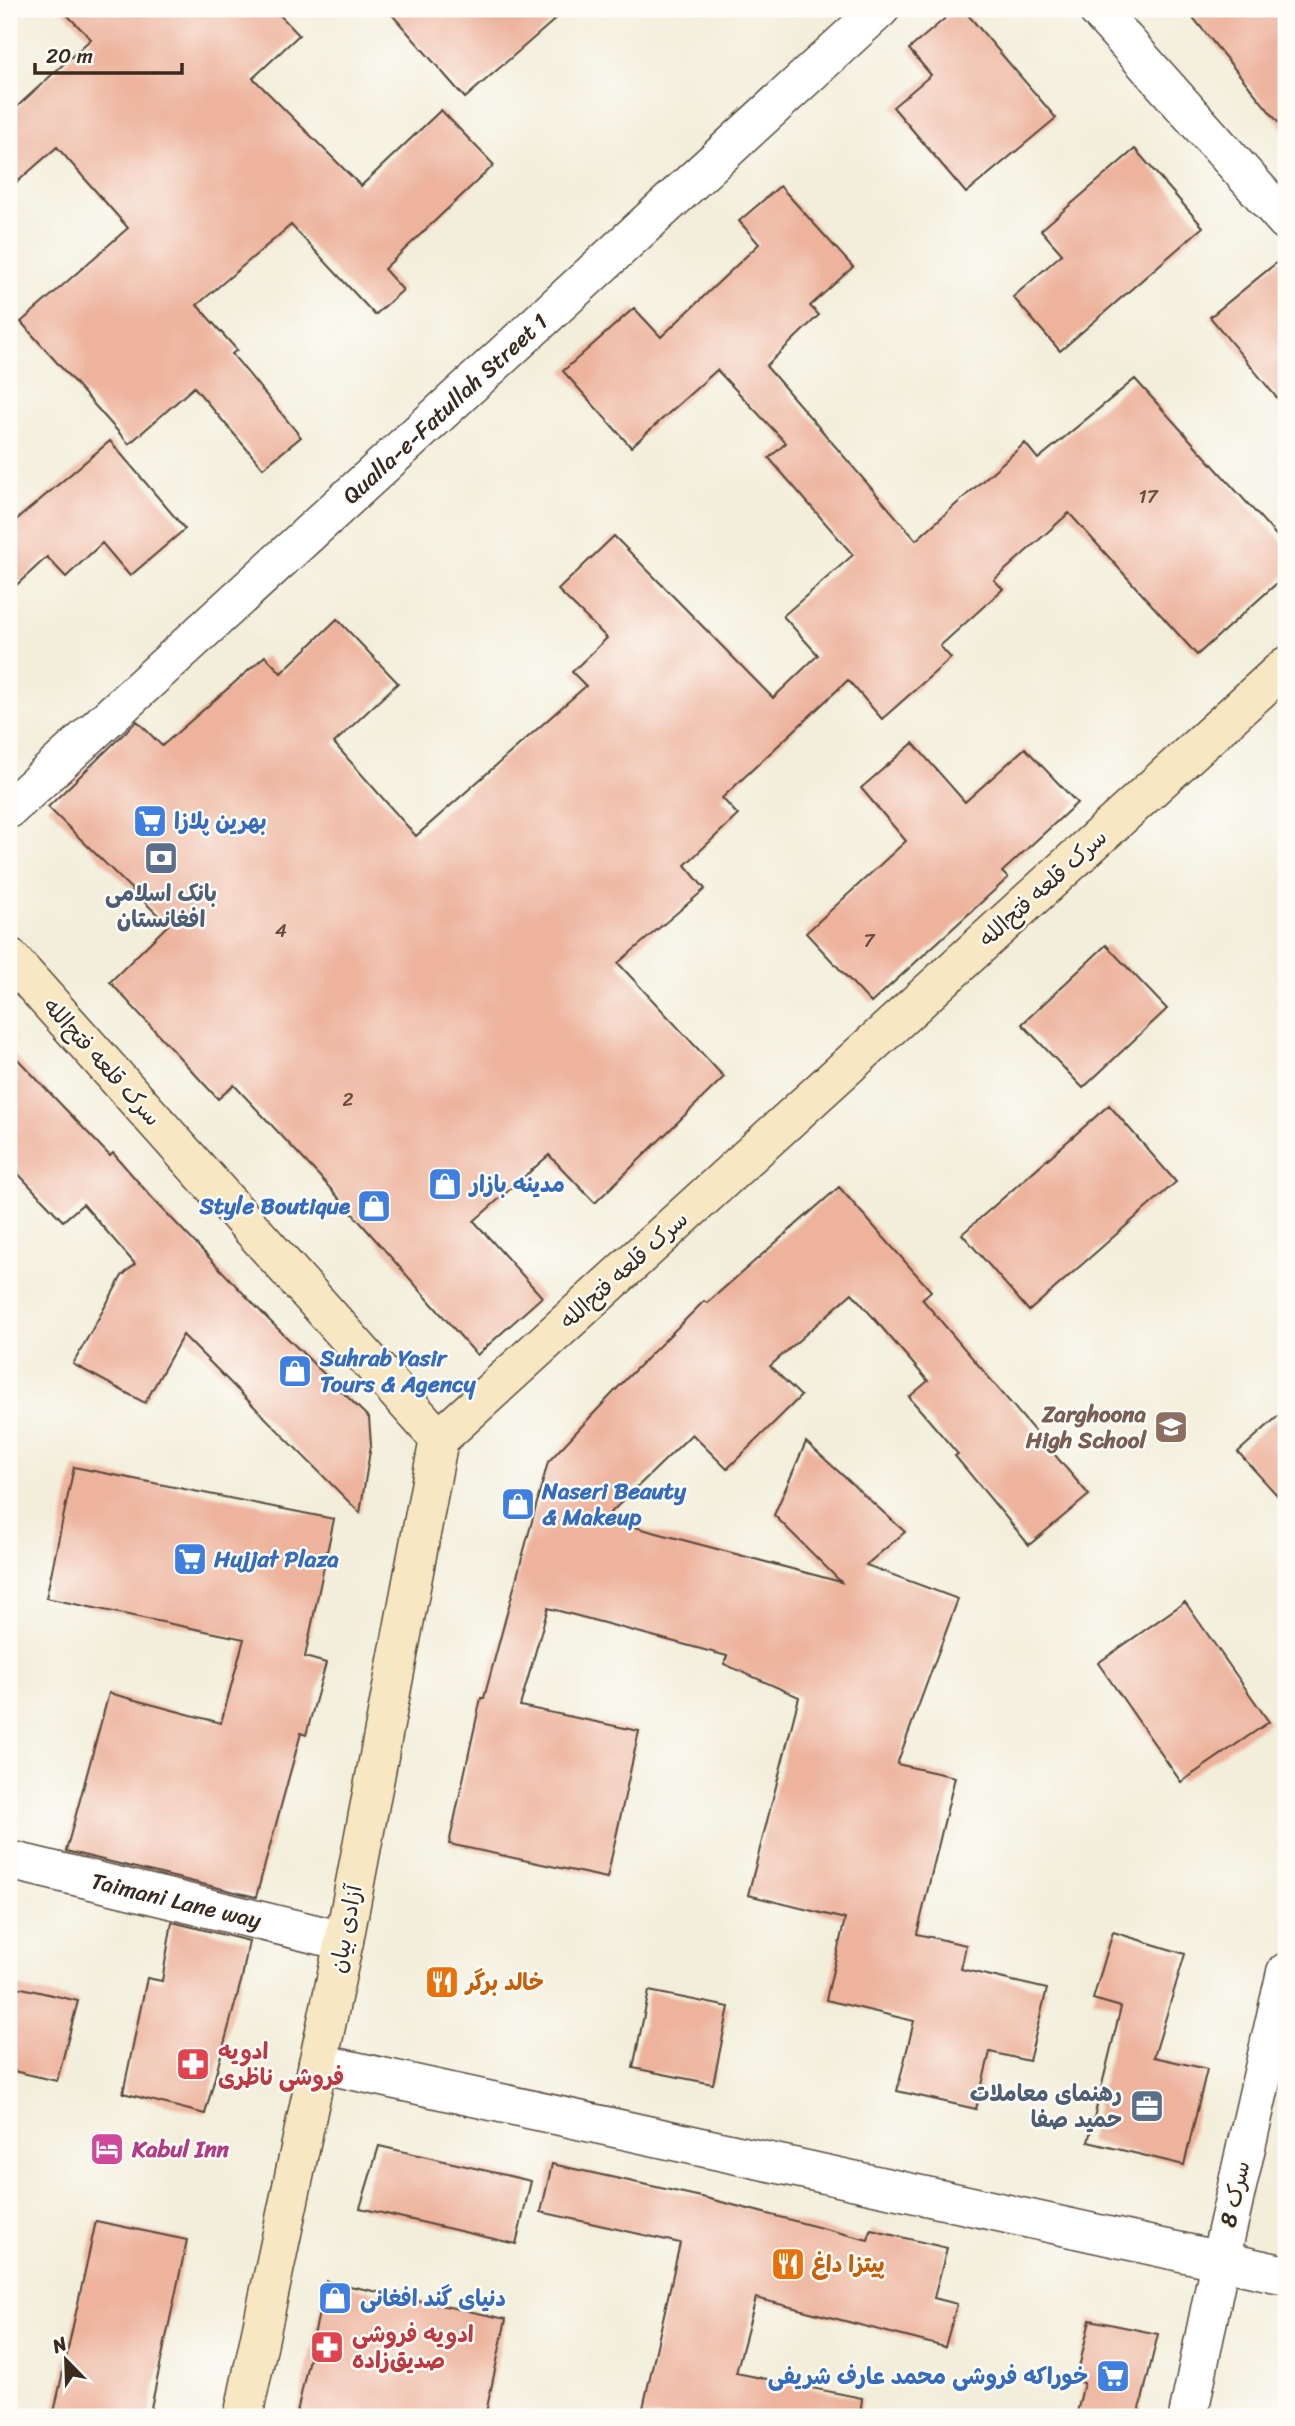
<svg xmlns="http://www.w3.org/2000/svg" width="1295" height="2426" font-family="Sriracha,'Playpen Sans Arabic',sans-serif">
  <rect width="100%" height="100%" fill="#fdfcf7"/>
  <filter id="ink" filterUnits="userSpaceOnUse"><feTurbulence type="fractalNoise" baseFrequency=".0143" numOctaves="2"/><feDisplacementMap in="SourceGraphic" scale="14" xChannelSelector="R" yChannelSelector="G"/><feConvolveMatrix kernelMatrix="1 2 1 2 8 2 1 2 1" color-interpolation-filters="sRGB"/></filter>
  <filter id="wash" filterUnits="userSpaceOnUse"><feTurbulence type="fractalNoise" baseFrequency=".00686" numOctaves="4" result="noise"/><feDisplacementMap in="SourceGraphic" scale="28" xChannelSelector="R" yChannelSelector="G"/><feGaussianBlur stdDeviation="1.57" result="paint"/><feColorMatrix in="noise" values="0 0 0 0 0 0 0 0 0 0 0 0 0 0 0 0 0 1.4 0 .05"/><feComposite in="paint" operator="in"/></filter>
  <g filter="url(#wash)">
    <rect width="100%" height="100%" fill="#f2eeda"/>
    <g id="blocks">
      <path fill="#edb39c" d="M 61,9 L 274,9 L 299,35 L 253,78 L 361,186 L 441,110 L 494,165 L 384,269 L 403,290 L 375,315 L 291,225 L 197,305 L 237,350 L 232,354 L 301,437 L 263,468 L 194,387 L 129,444 L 21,322 L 128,228 L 57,147 L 9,189 L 9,114 L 91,39 Z
        M 387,9 L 567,9 L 465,98 Z
        M 956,9 L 963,9 L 1056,118 L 966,193 L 893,107 L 931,75 L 909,49 Z
        M 1186,9 L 1286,9 L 1286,132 Z
        M 1135,149 L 1203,227 L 1060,351 L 1013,297 L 1062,254 L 1041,230 Z
        M 780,186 L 853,267 L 810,306 L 819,315 L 766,366 L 916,540 L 1025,443 L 1038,459 L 1135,379 L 1286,546 L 1286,575 L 1197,655 L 1069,513 L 994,580 L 1003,589 L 940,646 L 951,658 L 882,719 L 848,680 L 722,798 L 738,815 L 685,865 L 705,889 L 618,963 L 724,1077 L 595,1203 L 549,1155 L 474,1221 L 542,1297 L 477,1355 L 322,1179 L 234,1085 L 218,1099 L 110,982 L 168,925 L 48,807 L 137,721 L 162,746 L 265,656 L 281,673 L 337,619 L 398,683 L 334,743 L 416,836 L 586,686 L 572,672 L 607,638 L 558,590 L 614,536 L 773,698 L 818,655 L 783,616 L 853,555 L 769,458 L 786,443 L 717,370 L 631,447 L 563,371 L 634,308 L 661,337 L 759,244 L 739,221 Z
        M 1286,255 L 1286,409 L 1210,317 Z
        M 110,441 L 185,529 L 130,576 L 102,543 L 66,577 L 47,557 L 9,592 L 9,526 Z
        M 913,743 L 965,802 L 1025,748 L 1077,803 L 1002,872 L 1008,878 L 871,1003 L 806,933 L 906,841 L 861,788 Z
        M 1106,945 L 1167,1009 L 1083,1088 L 1022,1024 Z
        M 9,1050 L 110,1156 L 113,1153 L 153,1199 L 268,1319 L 369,1418 L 371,1445 L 360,1513 L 183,1335 L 145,1403 L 73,1364 L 122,1276 L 135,1264 L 83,1204 L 63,1221 L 9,1164 Z
        M 1109,1105 L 1176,1182 L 1029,1311 L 962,1234 Z
        M 839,1187 L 931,1291 L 922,1299 L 1089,1495 L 1029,1545 L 955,1456 L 958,1454 L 909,1397 L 928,1381 L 852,1293 L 770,1366 L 801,1396 L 727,1469 L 692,1434 L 604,1519 L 841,1582 L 774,1515 L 806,1442 L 905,1532 L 866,1565 L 958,1599 L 897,1764 L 955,1777 L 917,1934 L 966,1945 L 961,1969 L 1047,1989 L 1029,2061 L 990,2052 L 976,2109 L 897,2091 L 914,2021 L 826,2000 L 845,1919 L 748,1895 L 799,1697 L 724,1664 L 727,1656 L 548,1608 L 520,1706 L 639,1731 L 607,1878 L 449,1844 L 481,1698 L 484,1698 L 548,1462 L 627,1378 L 704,1301 L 707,1303 Z
        M 1286,1409 L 1286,1505 L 1238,1452 Z
        M 74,1467 L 334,1519 L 305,1657 L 326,1663 L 306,1735 L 301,1733 L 256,1897 L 66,1851 L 109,1693 L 221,1723 L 244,1639 L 46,1598 Z
        M 1185,1602 L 1269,1722 L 1181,1782 L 1098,1663 Z
        M 172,1922 L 249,1941 L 242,1978 L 205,2114 L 123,2093 L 147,1978 L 162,1981 Z
        M 1113,1932 L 1185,1954 L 1154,2057 L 1207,2069 L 1184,2165 L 1088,2142 L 1121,2007 L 1093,1999 Z
        M 9,1985 L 78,2001 L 57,2081 L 9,2070 Z
        M 649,1991 L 729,2007 L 713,2084 L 633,2068 Z
        M 379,2146 L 531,2181 L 516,2244 L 360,2208 Z
        M 552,2164 L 706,2198 L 868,2240 L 871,2230 L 947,2248 L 934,2298 L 957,2304 L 945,2347 L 756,2298 L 736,2373 L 862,2398 L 860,2417 L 641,2417 L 680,2243 L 541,2212 Z
        M 96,2221 L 187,2240 L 149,2417 L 53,2417 Z
        M 326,2281 L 506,2319 L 485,2417 L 296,2417 Z
        M 1090,2320 L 1158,2334 L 1138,2417 L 1076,2417 L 1084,2383 L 1076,2381 Z"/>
    </g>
  </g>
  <g filter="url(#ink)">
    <use href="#blocks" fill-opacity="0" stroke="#56473a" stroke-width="2"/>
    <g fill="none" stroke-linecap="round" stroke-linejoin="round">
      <g stroke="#56473a" stroke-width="41">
        <g id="street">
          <path d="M 1097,9 L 1286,221"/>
          <path id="s1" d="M 9,809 L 880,9"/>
          <path id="s2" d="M 9,1860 L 344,1941"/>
          <path d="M 318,2063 L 1286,2275"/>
          <path d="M 1188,2417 L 1220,2261 L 1286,1972"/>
        </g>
      </g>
      <g stroke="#56473a" stroke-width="41">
        <path id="secondary" d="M 9,957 L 439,1439
          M 439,1439 L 1286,666
          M 243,2417 L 344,1941 L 439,1439"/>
      </g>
      <use href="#street" stroke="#fff" stroke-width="38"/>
      <use href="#secondary" stroke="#f7e8c3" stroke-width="38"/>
    </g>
  </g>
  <defs>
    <g id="supermarket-square" transform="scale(1.75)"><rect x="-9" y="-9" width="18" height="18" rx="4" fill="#3f7fe0" stroke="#fdfcf7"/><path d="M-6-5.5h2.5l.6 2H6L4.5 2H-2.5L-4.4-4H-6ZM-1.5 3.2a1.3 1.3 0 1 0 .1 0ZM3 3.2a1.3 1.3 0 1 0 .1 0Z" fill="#fff"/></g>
    <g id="bank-square" transform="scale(1.75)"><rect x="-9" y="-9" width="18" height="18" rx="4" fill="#5c6f8a" stroke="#fdfcf7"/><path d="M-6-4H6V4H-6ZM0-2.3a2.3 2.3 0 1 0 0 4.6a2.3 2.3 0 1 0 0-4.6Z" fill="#fff"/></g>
    <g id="shop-square" transform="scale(1.75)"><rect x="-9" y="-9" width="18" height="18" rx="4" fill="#3f7fe0" stroke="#fdfcf7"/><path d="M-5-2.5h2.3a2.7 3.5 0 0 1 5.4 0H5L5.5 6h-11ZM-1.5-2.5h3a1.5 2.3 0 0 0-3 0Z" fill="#fff"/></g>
    <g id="school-square" transform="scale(1.75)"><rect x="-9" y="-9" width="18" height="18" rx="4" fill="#8d6e63" stroke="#fdfcf7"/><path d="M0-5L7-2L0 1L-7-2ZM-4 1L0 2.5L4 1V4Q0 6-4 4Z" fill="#fff"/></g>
    <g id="restaurant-square" transform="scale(1.75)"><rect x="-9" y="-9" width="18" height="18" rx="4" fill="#e8710a" stroke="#fdfcf7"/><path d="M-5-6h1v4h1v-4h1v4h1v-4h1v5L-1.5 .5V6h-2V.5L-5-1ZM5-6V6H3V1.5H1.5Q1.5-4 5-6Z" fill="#fff"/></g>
    <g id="pharmacy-square" transform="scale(1.75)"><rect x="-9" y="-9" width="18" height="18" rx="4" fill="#e0444e" stroke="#fdfcf7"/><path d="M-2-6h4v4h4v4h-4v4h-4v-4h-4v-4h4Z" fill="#fff"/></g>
    <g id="office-square" transform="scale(1.75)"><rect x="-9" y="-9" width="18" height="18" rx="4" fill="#5c6f8a" stroke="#fdfcf7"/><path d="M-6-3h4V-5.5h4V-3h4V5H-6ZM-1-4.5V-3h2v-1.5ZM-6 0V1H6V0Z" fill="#fff"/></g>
    <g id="hotel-square" transform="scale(1.75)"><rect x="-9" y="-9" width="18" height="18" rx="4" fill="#d1479c" stroke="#fdfcf7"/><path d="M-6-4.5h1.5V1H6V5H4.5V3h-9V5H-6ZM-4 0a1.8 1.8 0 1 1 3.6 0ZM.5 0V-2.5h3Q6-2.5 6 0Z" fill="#fff"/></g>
  </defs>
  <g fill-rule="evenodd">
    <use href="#supermarket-square" x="150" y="821"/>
    <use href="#bank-square" x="161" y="858"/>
    <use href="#shop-square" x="445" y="1184"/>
    <use href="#shop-square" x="374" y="1206"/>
    <use href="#shop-square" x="295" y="1371"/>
    <use href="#school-square" x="1171" y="1427"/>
    <use href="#shop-square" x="518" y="1504"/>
    <use href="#supermarket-square" x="190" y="1559"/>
    <use href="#restaurant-square" x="442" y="1982"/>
    <use href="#pharmacy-square" x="193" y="2064"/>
    <use href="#office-square" x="1147" y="2106"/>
    <use href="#hotel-square" x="107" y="2149"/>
    <use href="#restaurant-square" x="788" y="2264"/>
    <use href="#shop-square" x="335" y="2298"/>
    <use href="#pharmacy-square" x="327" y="2347"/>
    <use href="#supermarket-square" x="1113" y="2376"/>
  </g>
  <g text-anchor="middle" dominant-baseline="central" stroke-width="5" stroke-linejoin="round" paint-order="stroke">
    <g font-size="19" fill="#684c3e">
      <text x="1148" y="496">17</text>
      <text x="281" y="930">4</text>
      <text x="869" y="940">7</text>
      <text x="348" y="1099">2</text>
    </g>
    <g font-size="23" fill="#3b2a1e" stroke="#fdfcf7">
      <text stroke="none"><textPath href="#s1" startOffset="592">Qualla-e-Fatullah Street 1</textPath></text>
      <text transform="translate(1043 888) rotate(-42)">سرک قلعه فتح‌الله</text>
      <text transform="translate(102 1062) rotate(48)">سرک قلعه فتح‌الله</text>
      <text transform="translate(624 1270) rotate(-42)">سرک قلعه فتح‌الله</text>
      <text stroke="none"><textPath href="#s2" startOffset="172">Taimani Lane way</textPath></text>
      <text transform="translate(346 1929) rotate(-79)">آزادی بیان</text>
      <text transform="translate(1235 2194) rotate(-77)">سرک 8</text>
    </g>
    <g font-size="23" font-weight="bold" fill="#366cbe" stroke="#fdfcf7" text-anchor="start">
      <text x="174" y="821">بهرین پلازا</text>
      <text x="470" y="1184">مدینه بازار</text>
      <text x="350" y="1206" text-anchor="end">Style Boutique</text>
      <text x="320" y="1358">Suhrab Yasir<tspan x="320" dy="26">Tours &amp; Agency</tspan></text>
      <text x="542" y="1491">Naseri Beauty<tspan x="542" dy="26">&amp; Makeup</tspan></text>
      <text x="214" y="1559">Hujjat Plaza</text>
      <text x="360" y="2298">دنیای گند افغانی</text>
      <text x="1088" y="2376" text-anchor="end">خوراکه فروشی محمد عارف شریفی</text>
    </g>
    <g font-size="23" font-weight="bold" fill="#4e5e75" stroke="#fdfcf7">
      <text x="161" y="893">بانک اسلامی<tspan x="161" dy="26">افغانستان</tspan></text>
      <text x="1122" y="2093" text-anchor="end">رهنمای معاملات<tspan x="1122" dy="26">حمید صفا</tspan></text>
    </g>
    <g font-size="23" font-weight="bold" fill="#785e54" stroke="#fdfcf7" text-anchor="end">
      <text x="1146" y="1414">Zarghoona<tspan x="1146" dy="26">High School</tspan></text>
    </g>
    <g font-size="23" font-weight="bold" fill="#c56008" stroke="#fdfcf7" text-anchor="start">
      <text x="466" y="1982">خالد برگر</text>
      <text x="812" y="2264">پیتزا داغ</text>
    </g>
    <g font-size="23" font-weight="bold" fill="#be3a42" stroke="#fdfcf7" text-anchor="start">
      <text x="218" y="2051">ادویه<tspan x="218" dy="26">فروشی ناظری</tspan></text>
      <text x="352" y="2334">ادویه فروشی<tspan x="352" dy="26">صدیق‌زاده</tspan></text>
    </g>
    <g font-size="23" font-weight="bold" fill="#b23c85" stroke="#fdfcf7" text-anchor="start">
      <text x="132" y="2149">Kabul Inn</text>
    </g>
  </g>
  <rect width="1295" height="2426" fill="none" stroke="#fdfcf7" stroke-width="35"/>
  <g transform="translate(66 2360) rotate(337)" stroke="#fdfcf7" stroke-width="5" paint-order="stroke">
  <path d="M0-5L12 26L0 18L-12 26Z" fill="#3b2a1e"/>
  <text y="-10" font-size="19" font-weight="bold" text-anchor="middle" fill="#3b2a1e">N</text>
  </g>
  <path d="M35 63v10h147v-10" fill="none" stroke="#3b2a1e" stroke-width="3.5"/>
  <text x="46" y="63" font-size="21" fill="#3b2a1e" stroke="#fdfcf7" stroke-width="5" paint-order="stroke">20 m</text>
</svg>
